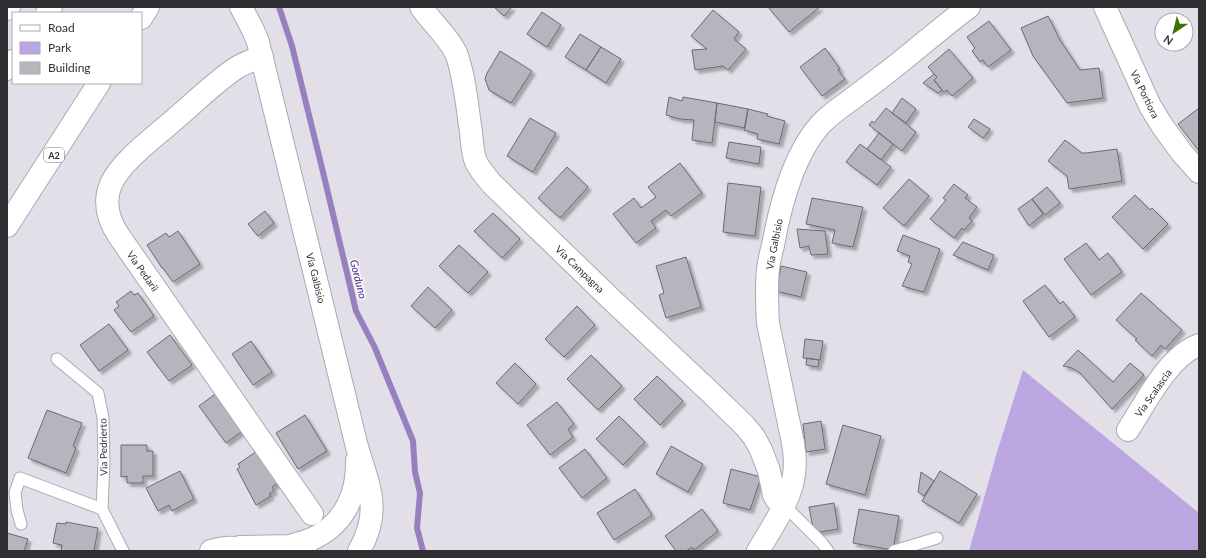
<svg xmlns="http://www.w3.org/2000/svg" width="1206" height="558" font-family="Lato,sans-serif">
  <defs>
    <filter id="shadow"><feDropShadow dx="3.5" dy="3.5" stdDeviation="1" flood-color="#0004"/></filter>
  </defs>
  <rect width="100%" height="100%" fill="#e2dfe8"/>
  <path fill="#bba6e1" d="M 1023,370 L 1199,513 L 1199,551 L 969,551 L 997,452 Z"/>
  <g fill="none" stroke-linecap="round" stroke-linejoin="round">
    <path stroke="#9880c0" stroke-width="6" d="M 279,7 L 292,46 L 323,172 L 356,311 L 375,348 L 413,441 L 415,472 L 420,493 L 417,528 L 423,551"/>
  </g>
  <path fill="#b7b4be" stroke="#6c6a72" filter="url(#shadow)" d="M 494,7 L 512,7 L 504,16 Z
    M 768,7 L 820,7 L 789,32 Z
    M 713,10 L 739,32 L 734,39 L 746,49 L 728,70 L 723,66 L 695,70 L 692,50 L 707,49 L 691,36 Z
    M 542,12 L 561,25 L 547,47 L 527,34 Z
    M 1048,16 L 1060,40 L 1080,70 L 1099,68 L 1103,98 L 1067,103 L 1033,56 L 1021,28 Z
    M 989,21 L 1011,50 L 988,67 L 983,60 L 980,62 L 972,51 L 975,48 L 967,37 Z
    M 580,34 L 601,47 L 586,70 L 565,57 Z
    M 601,47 L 621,59 L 606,83 L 586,70 Z
    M 825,48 L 840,69 L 838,70 L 845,79 L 822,96 L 800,67 Z
    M 949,49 L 973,78 L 952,96 L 947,90 L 944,92 L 942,90 L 934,80 L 937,77 L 928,67 Z
    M 500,51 L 532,71 L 511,103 L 489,90 L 485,79 L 487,73 Z
    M 934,74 L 937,77 L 934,80 L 942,90 L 938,93 L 923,83 Z
    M 669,97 L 682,101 L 683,97 L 717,103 L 712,143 L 692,140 L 694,120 L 680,119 L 666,115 Z
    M 902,98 L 916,109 L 906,123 L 892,113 Z
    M 717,103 L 748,109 L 745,128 L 715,122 Z
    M 886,108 L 916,132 L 902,151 L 869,125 L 872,121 L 874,123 Z
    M 1199,108 L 1199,151 L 1178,124 Z
    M 748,109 L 768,114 L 767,116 L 785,121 L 779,144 L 757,139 L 758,134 L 744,130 Z
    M 530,118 L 556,133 L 533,172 L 507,156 Z
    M 974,119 L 990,129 L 983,138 L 968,127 Z
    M 879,133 L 893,144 L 881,160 L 867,149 Z
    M 1065,140 L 1082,153 L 1086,153 L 1117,149 L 1122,181 L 1069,189 L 1067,176 L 1048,161 Z
    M 729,142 L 761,147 L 759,164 L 726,158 Z
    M 860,144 L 891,167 L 877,185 L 846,162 Z
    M 680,163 L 702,193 L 671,216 L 666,210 L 651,221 L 656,228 L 636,243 L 613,214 L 634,198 L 641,208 L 656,197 L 648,187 Z
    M 567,167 L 588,187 L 560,218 L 538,198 Z
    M 909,179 L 929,196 L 904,226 L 883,208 Z
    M 728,183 L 761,187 L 755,236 L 723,232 Z
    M 954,184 L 968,195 L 965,198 L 977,207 L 969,218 L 972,221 L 964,230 L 962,228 L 954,238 L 930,219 L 946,200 L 943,198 Z
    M 1047,187 L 1060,203 L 1045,215 L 1032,199 Z
    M 1135,195 L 1150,210 L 1152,208 L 1168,224 L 1143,249 L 1112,217 Z
    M 812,198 L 863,207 L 853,247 L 832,243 L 835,230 L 806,224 Z
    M 1032,199 L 1043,214 L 1029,226 L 1018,209 Z
    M 265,211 L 274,223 L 258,236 L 248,224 Z
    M 493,213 L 520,239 L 502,258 L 474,231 Z
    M 797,229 L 825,231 L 828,254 L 811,255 L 809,246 L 800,248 Z
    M 178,231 L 200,264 L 173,282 L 163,268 L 162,268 L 147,245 L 166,233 L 169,237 Z
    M 903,235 L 940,249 L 924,292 L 902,286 L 912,264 L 908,262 L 910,256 L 897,251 Z
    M 963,242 L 994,255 L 988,270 L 953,255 Z
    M 1086,243 L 1099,260 L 1108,253 L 1122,272 L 1091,295 L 1064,259 Z
    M 459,245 L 488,272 L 468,293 L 439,266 Z
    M 686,257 L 701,307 L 666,318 L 659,295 L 664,293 L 656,266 Z
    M 781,266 L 807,272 L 801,297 L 776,291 Z
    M 1045,285 L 1060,304 L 1063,301 L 1075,317 L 1049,337 L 1023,301 Z
    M 428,287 L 452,310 L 435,328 L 411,306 Z
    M 131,291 L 134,295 L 138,293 L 154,316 L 131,332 L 114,310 L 119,306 L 116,302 Z
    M 1141,293 L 1182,330 L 1165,349 L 1161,345 L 1152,356 L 1135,340 L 1137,339 L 1116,320 Z
    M 577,306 L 595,325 L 564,357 L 545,339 Z
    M 109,324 L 128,350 L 99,371 L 80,345 Z
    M 170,335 L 192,365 L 169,381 L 147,352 Z
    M 805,339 L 823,341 L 820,360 L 803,358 Z
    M 251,341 L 272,372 L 253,385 L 232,354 Z
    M 1078,350 L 1113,382 L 1130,363 L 1144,375 L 1112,409 L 1080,373 L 1072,368 L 1063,366 Z
    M 591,355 L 622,386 L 598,410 L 567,379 Z
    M 807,358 L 819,360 L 818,367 L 806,365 Z
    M 515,363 L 536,384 L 518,404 L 496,383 Z
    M 657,376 L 683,401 L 660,425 L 634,399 Z
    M 218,392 L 245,429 L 226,443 L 199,406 Z
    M 557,402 L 574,424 L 568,429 L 573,437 L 550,455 L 527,425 Z
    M 47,410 L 82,423 L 73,446 L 76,448 L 66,473 L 28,458 Z
    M 305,415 L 327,451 L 298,469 L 276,433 Z
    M 619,416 L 645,442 L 623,465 L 596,439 Z
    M 821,421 L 825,449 L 806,452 L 803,424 Z
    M 843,425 L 881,436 L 865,495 L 826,484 Z
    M 121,445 L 147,445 L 147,451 L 153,451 L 153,476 L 143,476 L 143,483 L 127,483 L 127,476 L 121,477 Z
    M 671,446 L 703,464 L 688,492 L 656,474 Z
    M 260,449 L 281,481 L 272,487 L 274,491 L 269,494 L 271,496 L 256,505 L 237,469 L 240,467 L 238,464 Z
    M 585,449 L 607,478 L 582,498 L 559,468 Z
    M 731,469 L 761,477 L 750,510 L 723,503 Z
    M 180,471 L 194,499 L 172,511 L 169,505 L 158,511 L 146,488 Z
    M 940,471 L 977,494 L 959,523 L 922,501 Z
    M 921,472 L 934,481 L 924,496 L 918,492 Z
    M 635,489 L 652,515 L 614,540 L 597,513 Z
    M 834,503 L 838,529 L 814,533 L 809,507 Z
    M 702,509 L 718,531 L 694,550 L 692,547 L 686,551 L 676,551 L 665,536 Z
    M 859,509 L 899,516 L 893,550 L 853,543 Z
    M 66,522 L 98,528 L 94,551 L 61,551 L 62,545 L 53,543 L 57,523 L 66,524 Z
    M 7,533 L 28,539 L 24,551 L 7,551 Z"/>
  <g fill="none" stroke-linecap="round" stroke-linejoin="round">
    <g stroke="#aca9b2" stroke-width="13">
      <path id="lane" d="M 57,359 L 98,393 L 103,418 L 104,462 L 102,509 L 123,551
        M 784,505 L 822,543 L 828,551
        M 21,524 L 17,510 L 15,493 L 20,478 L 102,509
        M 894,551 L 937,538"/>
    </g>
    <g stroke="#aca9b2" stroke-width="24">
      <path id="street" d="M 421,7 C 432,23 448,36 456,53 C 465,77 467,107 471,132 C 472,142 472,152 476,162 C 480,170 486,177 492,184 L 613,301 L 710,392 L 744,425 L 754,437 L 761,450 L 769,471 L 774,495 L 777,500 L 784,505
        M 1105,7 L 1150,106 L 1163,127 L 1182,153 L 1199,172
        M 262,57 C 253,60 244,63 236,68 C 214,83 195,102 175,119 C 155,137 122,160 111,184 C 103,203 108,220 119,236 L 312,514
        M 1128,430 C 1145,404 1168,356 1199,345"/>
    </g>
    <g stroke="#aca9b2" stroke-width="24">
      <path id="secondary" d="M 241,7 L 253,30 L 258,42 L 357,447 C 369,487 382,511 359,551
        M 290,546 C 299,543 308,541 316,537 C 346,522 358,491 357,460
        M 240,547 L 290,546 L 305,549
        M 211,551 C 226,546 239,547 253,551
        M 758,551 C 770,530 788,505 793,480 C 796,468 795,455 793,443 L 768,323 C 767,305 766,287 768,269 C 769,261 771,253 773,245 C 780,207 793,155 820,125 C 828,116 838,109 848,102 C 861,92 875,82 889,71 C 916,50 942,27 969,7"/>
    </g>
    <g stroke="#aca9b2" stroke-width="24">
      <path id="highway" d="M 7,9 L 9,7
        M 47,13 L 51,7
        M 141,18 L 148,7
        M 7,69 L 13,61
        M 7,226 L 99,83"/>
    </g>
    <use href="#lane" stroke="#fff" stroke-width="11"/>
    <use href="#street" stroke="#fff" stroke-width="22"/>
    <use href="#secondary" stroke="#fff" stroke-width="22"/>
    <use href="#highway" stroke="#fff" stroke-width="22"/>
  </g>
  <g text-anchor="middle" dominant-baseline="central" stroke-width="3" stroke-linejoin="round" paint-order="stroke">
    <rect fill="#fff" stroke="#6e6d70" stroke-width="1" x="44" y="148" width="20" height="14" rx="3"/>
    <g font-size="9" font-weight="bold" fill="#302f33">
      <text x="54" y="155">A2</text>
    </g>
    <g font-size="10" fill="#302f33" stroke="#fff">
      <text transform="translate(1145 94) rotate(64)">Via Portiora</text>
      <text transform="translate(774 244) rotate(-79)">Via Galbisio</text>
      <text transform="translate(580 269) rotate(44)">Via Campagna</text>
      <text transform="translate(143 271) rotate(55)">Via Pedarii</text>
      <text transform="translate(316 278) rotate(76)">Via Galbisio</text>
      <text transform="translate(1153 393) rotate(-55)">Via Scalascia</text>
      <text transform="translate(103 447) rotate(-91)">Via Pedrierto</text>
    </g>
    <g font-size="11" font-style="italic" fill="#532288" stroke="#fff">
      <text transform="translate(359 279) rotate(76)">Gorduno</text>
    </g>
  </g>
  <rect width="1206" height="558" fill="none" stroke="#302f33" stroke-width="16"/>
  <rect x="12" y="12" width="130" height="72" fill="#ffffff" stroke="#acacad"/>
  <rect x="20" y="25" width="20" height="6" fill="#ffffff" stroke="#acacad"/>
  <text x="48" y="32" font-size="12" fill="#302f33">Road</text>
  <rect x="20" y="42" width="20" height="12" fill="#bba6e1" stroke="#acacad"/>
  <text x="48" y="52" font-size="12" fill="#302f33">Park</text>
  <rect x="20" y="62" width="20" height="12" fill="#b7b4be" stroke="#acacad"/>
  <text x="48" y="72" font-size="12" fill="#302f33">Building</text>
  <g transform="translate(1174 32) rotate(215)"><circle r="19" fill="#ffffff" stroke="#acacad"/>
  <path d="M0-3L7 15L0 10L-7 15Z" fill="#3a7200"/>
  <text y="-6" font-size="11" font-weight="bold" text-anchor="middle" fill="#302f33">N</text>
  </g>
</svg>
